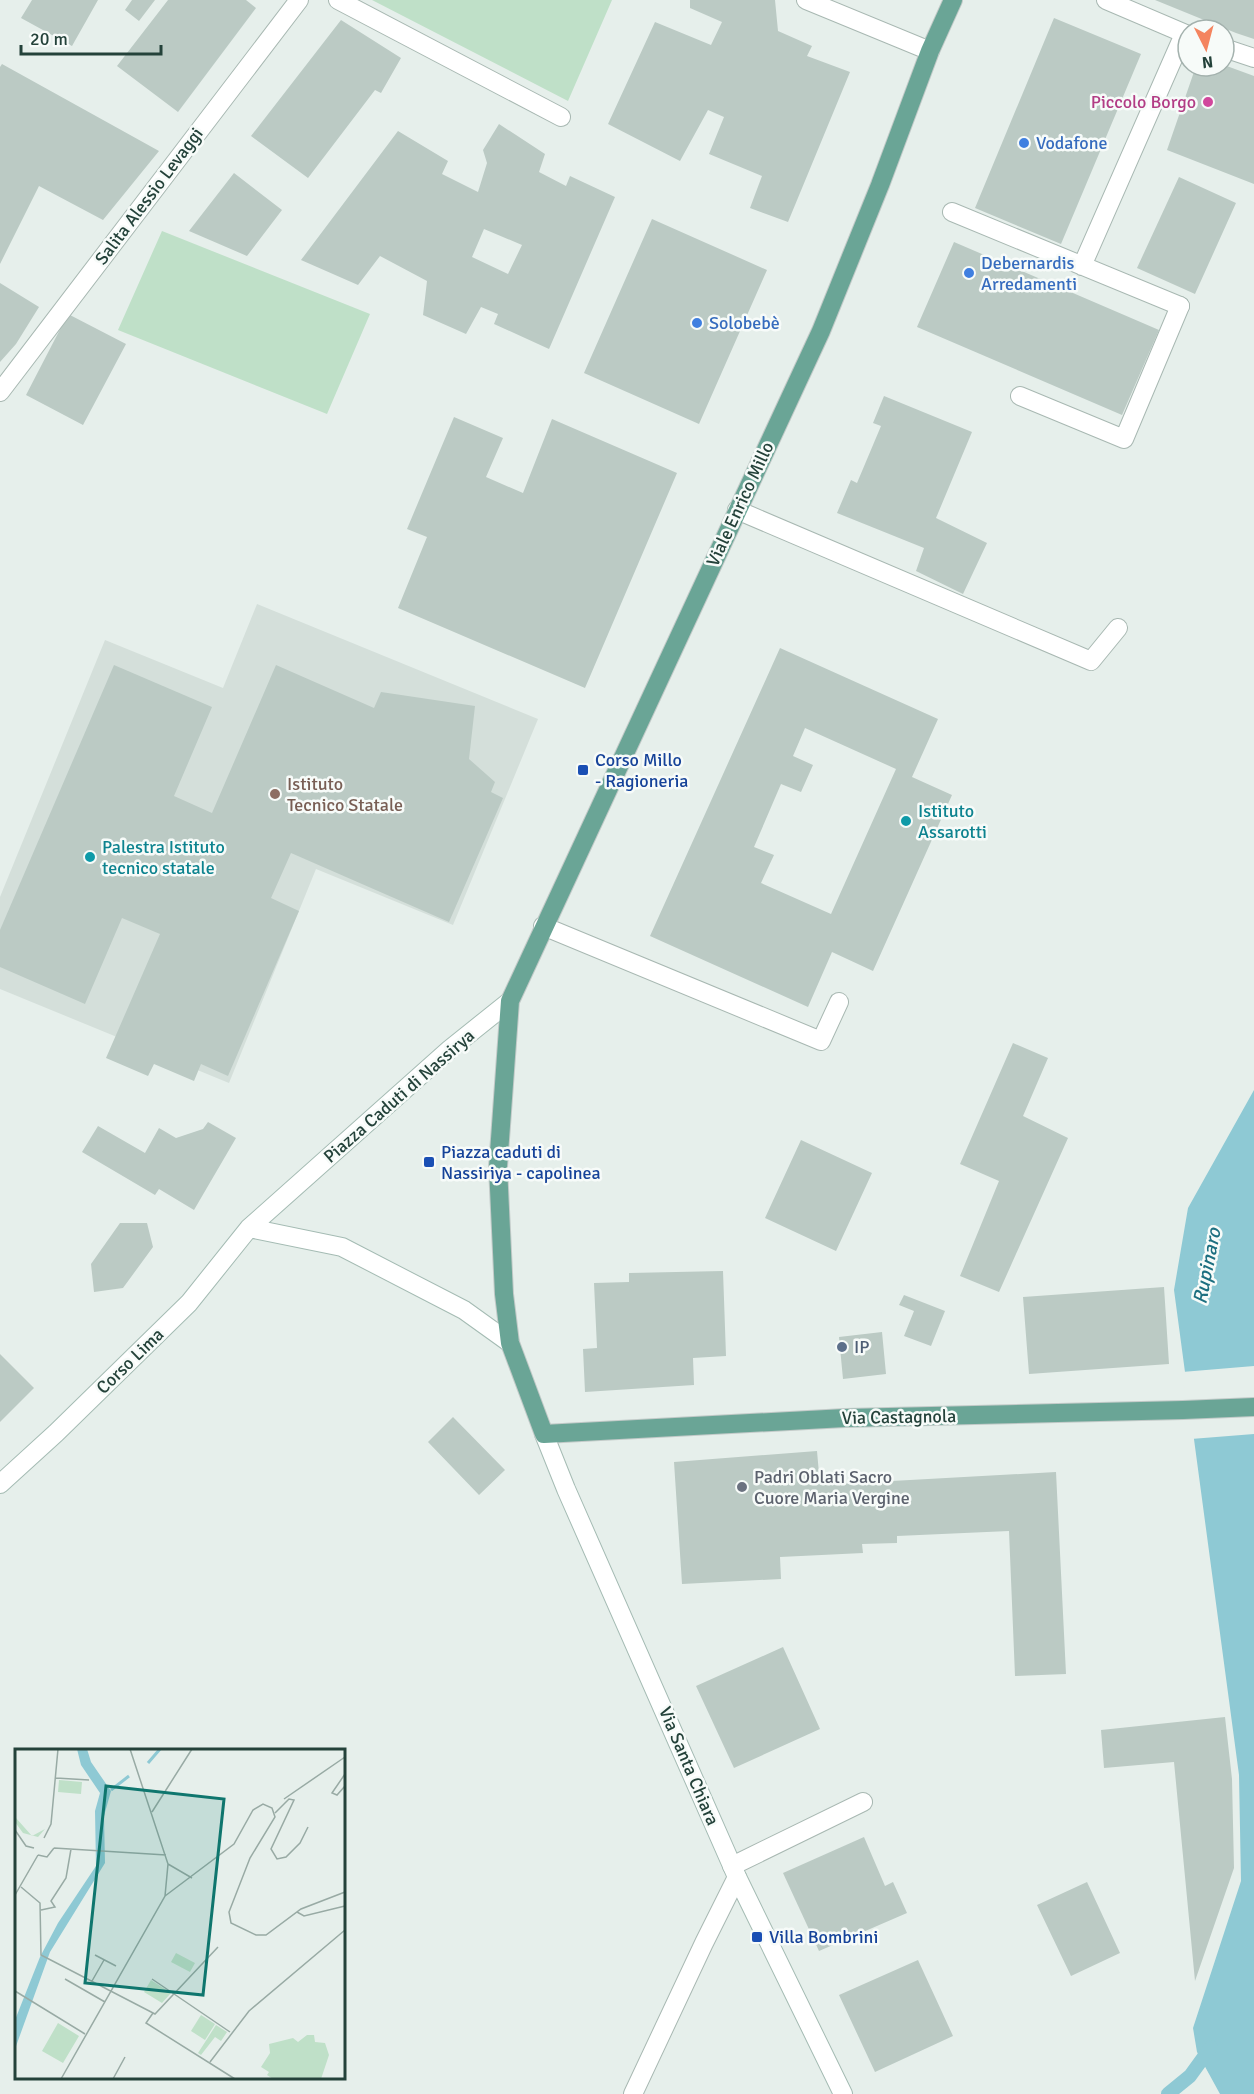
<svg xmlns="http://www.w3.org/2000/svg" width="1254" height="2094" font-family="Signika,sans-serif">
  <rect width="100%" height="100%" fill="#e6efeb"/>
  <path fill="#d4dfda" d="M 257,604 L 538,719 L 453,925 L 316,869 L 229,1083 L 0,989 L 0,897 L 105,640 L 223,688 Z"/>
  <path fill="#bfe0c8" d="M 372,0 L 612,0 L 568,101 Z
    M 162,231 L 370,314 L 327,414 L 118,330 Z"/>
  <path fill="#8ec9d4" d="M 1254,1090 L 1254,2094 L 1220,2094 L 1197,2052 L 1193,2028 L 1241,1881 L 1239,1775 L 1174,1290 L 1188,1208 Z"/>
  <path fill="#e6efeb" d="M 1254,1366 L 1254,1434 L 1191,1439 L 1182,1372 Z"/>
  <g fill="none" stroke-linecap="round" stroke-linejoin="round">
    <path stroke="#8ec9d4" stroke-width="14" d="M 1168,2094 L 1190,2076 L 1211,2047"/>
  </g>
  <path fill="#bbcac4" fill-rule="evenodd" d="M 32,0 L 98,0 L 72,46 L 21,18 Z
    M 132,0 L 155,0 L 139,21 L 125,10 Z
    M 168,0 L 246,0 L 256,8 L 178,112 L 117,66 Z
    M 690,0 L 775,0 L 778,31 L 812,46 L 807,56 L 850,72 L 788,222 L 750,208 L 762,176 L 709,154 L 724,117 L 708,110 L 680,161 L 608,124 L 655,22 L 711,45 L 722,22 L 690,8 Z
    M 1155,0 L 1254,0 L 1254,39 L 1236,33 Z
    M 1054,18 L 1141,54 L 1061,244 L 975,208 Z
    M 341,20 L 401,58 L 381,93 L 375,90 L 308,178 L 251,136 Z
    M 2,64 L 159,151 L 103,220 L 39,186 L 0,264 L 0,67 Z
    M 1224,65 L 1254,76 L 1254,184 L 1167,150 L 1196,66 Z
    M 499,124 L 545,154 L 539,172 L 566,186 L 570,176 L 615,197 L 549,349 L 494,324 L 498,314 L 481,307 L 466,334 L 423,315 L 427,281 L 380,256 L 358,285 L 301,260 L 398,131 L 448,161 L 442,174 L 478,192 L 487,163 L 483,150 ZM 484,229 L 522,245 L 508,274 L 472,257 Z
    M 234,173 L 282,210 L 247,256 L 189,231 Z
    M 1179,177 L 1236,203 L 1195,294 L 1137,268 Z
    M 652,219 L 767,270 L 699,424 L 584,373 Z
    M 954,242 L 1159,330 L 1122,415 L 917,327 Z
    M 0,283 L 39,307 L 16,344 L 0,362 Z
    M 68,314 L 126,344 L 83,425 L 26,395 Z
    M 884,396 L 972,432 L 936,518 L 987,543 L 963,594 L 916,571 L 924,548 L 837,513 L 851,480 L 857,483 L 881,426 L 873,423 Z
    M 454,417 L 503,438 L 486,477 L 523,493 L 552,419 L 677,473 L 585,688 L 398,608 L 427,537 L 407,529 Z
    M 780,648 L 938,719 L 912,777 L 952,795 L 873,971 L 832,952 L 808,1007 L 650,936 ZM 805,728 L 896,769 L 831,914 L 761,883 L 774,855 L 754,847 L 781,784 L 801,792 L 813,765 L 793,756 Z
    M 114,665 L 212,707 L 174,796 L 212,813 L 276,665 L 374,708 L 381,692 L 475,706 L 469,759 L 495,782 L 491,792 L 503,798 L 449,922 L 291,853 L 271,898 L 299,911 L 228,1076 L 201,1064 L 194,1081 L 154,1064 L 148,1076 L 106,1058 L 160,934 L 122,918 L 85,1004 L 0,967 L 0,930 Z
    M 1013,1043 L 1048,1058 L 1023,1116 L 1068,1138 L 999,1292 L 960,1276 L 999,1181 L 960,1164 Z
    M 208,1122 L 236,1138 L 194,1210 L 159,1189 L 155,1195 L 82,1152 L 98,1126 L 145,1153 L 159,1128 L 176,1138 L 203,1129 Z
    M 801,1140 L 872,1173 L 836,1251 L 765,1218 Z
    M 120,1223 L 147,1223 L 153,1247 L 123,1288 L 94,1292 L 91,1264 Z
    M 723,1271 L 726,1356 L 693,1358 L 694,1385 L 585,1392 L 583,1349 L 597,1348 L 594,1283 L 629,1282 L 629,1273 Z
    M 1164,1287 L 1169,1364 L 1029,1374 L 1023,1297 Z
    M 904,1295 L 945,1311 L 931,1346 L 904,1336 L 914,1311 L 899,1305 Z
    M 882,1332 L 886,1374 L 843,1379 L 839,1337 Z
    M 0,1354 L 34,1388 L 0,1422 Z
    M 453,1417 L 505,1470 L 479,1495 L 428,1442 Z
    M 817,1451 L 820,1485 L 1056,1472 L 1066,1674 L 1015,1676 L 1009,1531 L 897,1536 L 897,1543 L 862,1544 L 863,1553 L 780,1557 L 781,1579 L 682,1584 L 674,1462 Z
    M 783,1647 L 820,1729 L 734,1768 L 696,1686 Z
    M 1225,1717 L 1232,1779 L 1234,1868 L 1195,1981 L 1174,1762 L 1104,1768 L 1101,1730 Z
    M 864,1837 L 885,1886 L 893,1882 L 907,1913 L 819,1951 L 783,1873 Z
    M 1087,1882 L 1120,1953 L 1071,1976 L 1037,1905 Z
    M 918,1960 L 953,2036 L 875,2072 L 839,1995 Z"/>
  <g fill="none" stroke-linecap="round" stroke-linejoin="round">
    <g stroke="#a8b8b2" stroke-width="20">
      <path id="lane" d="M 1020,396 L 1124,439 L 1180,306
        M 737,510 L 1091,661 L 1118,628
        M 543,926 L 821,1041 L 839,1002
        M 732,1866 L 863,1802"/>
    </g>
    <g stroke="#a8b8b2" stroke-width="20">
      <path id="street" d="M 338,0 L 561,117
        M 806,0 L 930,51
        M 1106,0 L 1188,35
        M 1224,48 L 1254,58
        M 952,212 L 1180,306
        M 1082,266 L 1184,34
        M 0,392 L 299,0
        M 633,2094 L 704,1943 L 737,1877"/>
    </g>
    <g stroke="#a4bbb3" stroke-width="20">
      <path id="secondary" d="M 249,1228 L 342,1247 L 464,1310 L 510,1343
        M 544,1434 L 566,1489 L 737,1877 L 843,2094
        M 0,1484 L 56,1433 L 189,1303 L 249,1228 L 450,1049 L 510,1001"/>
    </g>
    <g stroke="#c2cac8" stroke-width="20">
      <path id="primary" d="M 953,0 L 930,51 L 880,185 L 821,331 L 510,1001 L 498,1167 L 504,1294 L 510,1343 L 544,1434 L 845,1418 L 1183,1410 L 1254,1407"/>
    </g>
    <use href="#lane" stroke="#fff" stroke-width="18"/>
    <use href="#street" stroke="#fff" stroke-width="18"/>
    <use href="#secondary" stroke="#fff" stroke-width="18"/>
    <use href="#primary" stroke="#6aa596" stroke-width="18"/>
  </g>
  <circle fill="#d1479c" stroke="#f7fbf9" stroke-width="2" cx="1208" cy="102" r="6"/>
  <g fill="#3f7fe0" stroke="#f7fbf9" stroke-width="2">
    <circle cx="1024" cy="143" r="6"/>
    <circle cx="969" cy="273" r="6"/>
    <circle cx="697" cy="323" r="6"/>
  </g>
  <g fill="#1a4fb4" stroke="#f7fbf9" stroke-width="2">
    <rect x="577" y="764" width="12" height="12" rx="3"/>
    <rect x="423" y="1156" width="12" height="12" rx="3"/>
    <rect x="751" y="1931" width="12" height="12" rx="3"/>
  </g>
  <circle fill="#8d6e63" stroke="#f7fbf9" stroke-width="2" cx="275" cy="794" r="6"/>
  <g fill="#0f9aa8" stroke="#f7fbf9" stroke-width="2">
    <circle cx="906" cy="821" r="6"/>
    <circle cx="90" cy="857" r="6"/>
  </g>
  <circle fill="#5c6f8a" stroke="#f7fbf9" stroke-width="2" cx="842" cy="1347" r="6"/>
  <circle fill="#6b7280" stroke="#f7fbf9" stroke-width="2" cx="742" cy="1487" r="6"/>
  <g text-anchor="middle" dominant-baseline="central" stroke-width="5" stroke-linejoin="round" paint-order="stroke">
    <g font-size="18" fill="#b23c85" stroke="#f7fbf9" text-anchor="end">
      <text x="1196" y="102">Piccolo Borgo</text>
    </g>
    <g font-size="18" fill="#366cbe" stroke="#f7fbf9" text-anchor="start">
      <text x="1036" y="143">Vodafone</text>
      <text x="981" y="263">Debernardis<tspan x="981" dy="21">Arredamenti</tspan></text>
      <text x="709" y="323">Solobebè</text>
    </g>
    <g font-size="18" fill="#24423a" stroke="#f7fbf9">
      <text transform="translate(149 196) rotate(-53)">Salita Alessio Levaggi</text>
      <text transform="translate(740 504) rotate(-65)">Viale Enrico Millo</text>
      <text transform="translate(399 1096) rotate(-41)">Piazza Caduti di Nassirya</text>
      <text transform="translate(130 1361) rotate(-44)">Corso Lima</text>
      <text transform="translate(899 1417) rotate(-1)">Via Castagnola</text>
      <text transform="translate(689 1766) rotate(67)">Via Santa Chiara</text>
    </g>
    <g font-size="18" fill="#164399" stroke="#f7fbf9" text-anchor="start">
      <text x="595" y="760">Corso Millo<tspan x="595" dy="21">- Ragioneria</tspan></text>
      <text x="441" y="1152">Piazza caduti di<tspan x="441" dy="21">Nassiriya - capolinea</tspan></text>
      <text x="769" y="1937">Villa Bombrini</text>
    </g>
    <g font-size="18" fill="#785e54" stroke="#f7fbf9" text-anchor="start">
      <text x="287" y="784">Istituto<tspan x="287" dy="21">Tecnico Statale</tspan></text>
    </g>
    <g font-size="18" fill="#0d838f" stroke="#f7fbf9" text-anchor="start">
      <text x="918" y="811">Istituto<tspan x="918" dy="21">Assarotti</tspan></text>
      <text x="102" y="847">Palestra Istituto<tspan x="102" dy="21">tecnico statale</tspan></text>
    </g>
    <g font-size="18" fill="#4e5e75" stroke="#f7fbf9" text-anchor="start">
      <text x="854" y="1347">IP</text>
    </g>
    <g font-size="18" fill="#5b616d" stroke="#f7fbf9" text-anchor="start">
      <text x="754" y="1477">Padri Oblati Sacro<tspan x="754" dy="21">Cuore Maria Vergine</tspan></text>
    </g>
    <g font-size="20" font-style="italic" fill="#1c6f80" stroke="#f7fbf9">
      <text transform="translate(1207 1266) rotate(-79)">Rupinaro</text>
    </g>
  </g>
  <g transform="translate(15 1749)">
    <rect width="330" height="330" fill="#e6efeb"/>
    <path d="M 0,0 L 1,69 L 17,87 L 30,80 L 23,88 L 8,84 L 0,73 ZM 44,31 L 67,33 L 66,45 L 43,43 ZM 161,204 L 180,214 L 175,223 L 156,213 ZM 136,231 L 156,244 L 147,254 L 129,243 ZM 186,266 L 200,275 L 190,291 L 176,282 ZM 43,274 L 64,287 L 48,314 L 27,302 ZM 201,276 L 212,283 L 206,292 L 200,288 L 186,306 L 183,304 ZM 292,286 L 299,286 L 300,293 L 310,294 L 314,306 L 306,330 L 258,330 L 252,326 L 254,323 L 246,318 L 255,304 L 254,295 L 278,289 L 283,293 Z" fill="#bfe0c8"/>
    <path d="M 62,0 L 72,0 L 76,13 L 96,42 L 89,67 L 90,114 L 35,203 L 0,300 L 0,271 L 25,208 L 43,174 L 81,117 L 80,62 L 85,44 L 66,16 Z" fill="#8ec9d4"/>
    <path fill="none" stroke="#8ec9d4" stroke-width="3" d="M 133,14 L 145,0M 96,41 L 114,27"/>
    <path fill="none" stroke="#98aaa4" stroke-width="1.5" d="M 330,25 L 317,44 L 322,46 L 330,37M 41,29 L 74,31M 269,50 L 330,8M 137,63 L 177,0M 260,64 L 274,50 L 279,51 L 256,100 L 262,110 L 271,108 L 285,94 L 293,78M 0,81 L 11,97 L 19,99M 29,89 L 36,75 L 43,0M 39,99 L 151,106M 23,106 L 32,108 L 39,99M 153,115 L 177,129M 6,138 L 25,154 L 26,206 L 140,265 L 203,198M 0,146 L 23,106M 150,147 L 219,95 L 238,61 L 248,55 L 257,59 L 260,68 L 235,109 L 214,163 L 216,174 L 241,186 L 251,186 L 286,160 L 330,143M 26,161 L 40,158 L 36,152 L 51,129 L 56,100M 282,163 L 289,167 L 330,157M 80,206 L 101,217M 50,230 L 90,253M 137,230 L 215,283M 77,232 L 89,211M 0,242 L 70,285M 138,264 L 131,274 L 220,330M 195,313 L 234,262 L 330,181M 46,330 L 150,147 L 153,115 L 115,0M 98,330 L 110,308"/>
    <path fill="#0f766e" fill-opacity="0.15" stroke="#0f766e" stroke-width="3" d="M 91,37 L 209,50 L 188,246 L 70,234 Z"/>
    <rect width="330" height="330" fill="none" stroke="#24423a" stroke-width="3"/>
  </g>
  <g transform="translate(1206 48) rotate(174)"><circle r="28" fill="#f7fbf9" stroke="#a3b1ad" stroke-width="1.5"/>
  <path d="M0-4.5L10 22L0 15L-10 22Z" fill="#f4845f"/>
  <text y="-9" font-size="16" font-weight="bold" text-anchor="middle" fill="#24423a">N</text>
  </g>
  <path d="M21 45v9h140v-9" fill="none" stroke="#24423a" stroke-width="3"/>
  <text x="30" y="45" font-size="18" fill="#24423a" stroke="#f7fbf9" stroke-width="4.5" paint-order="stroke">20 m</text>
</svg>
